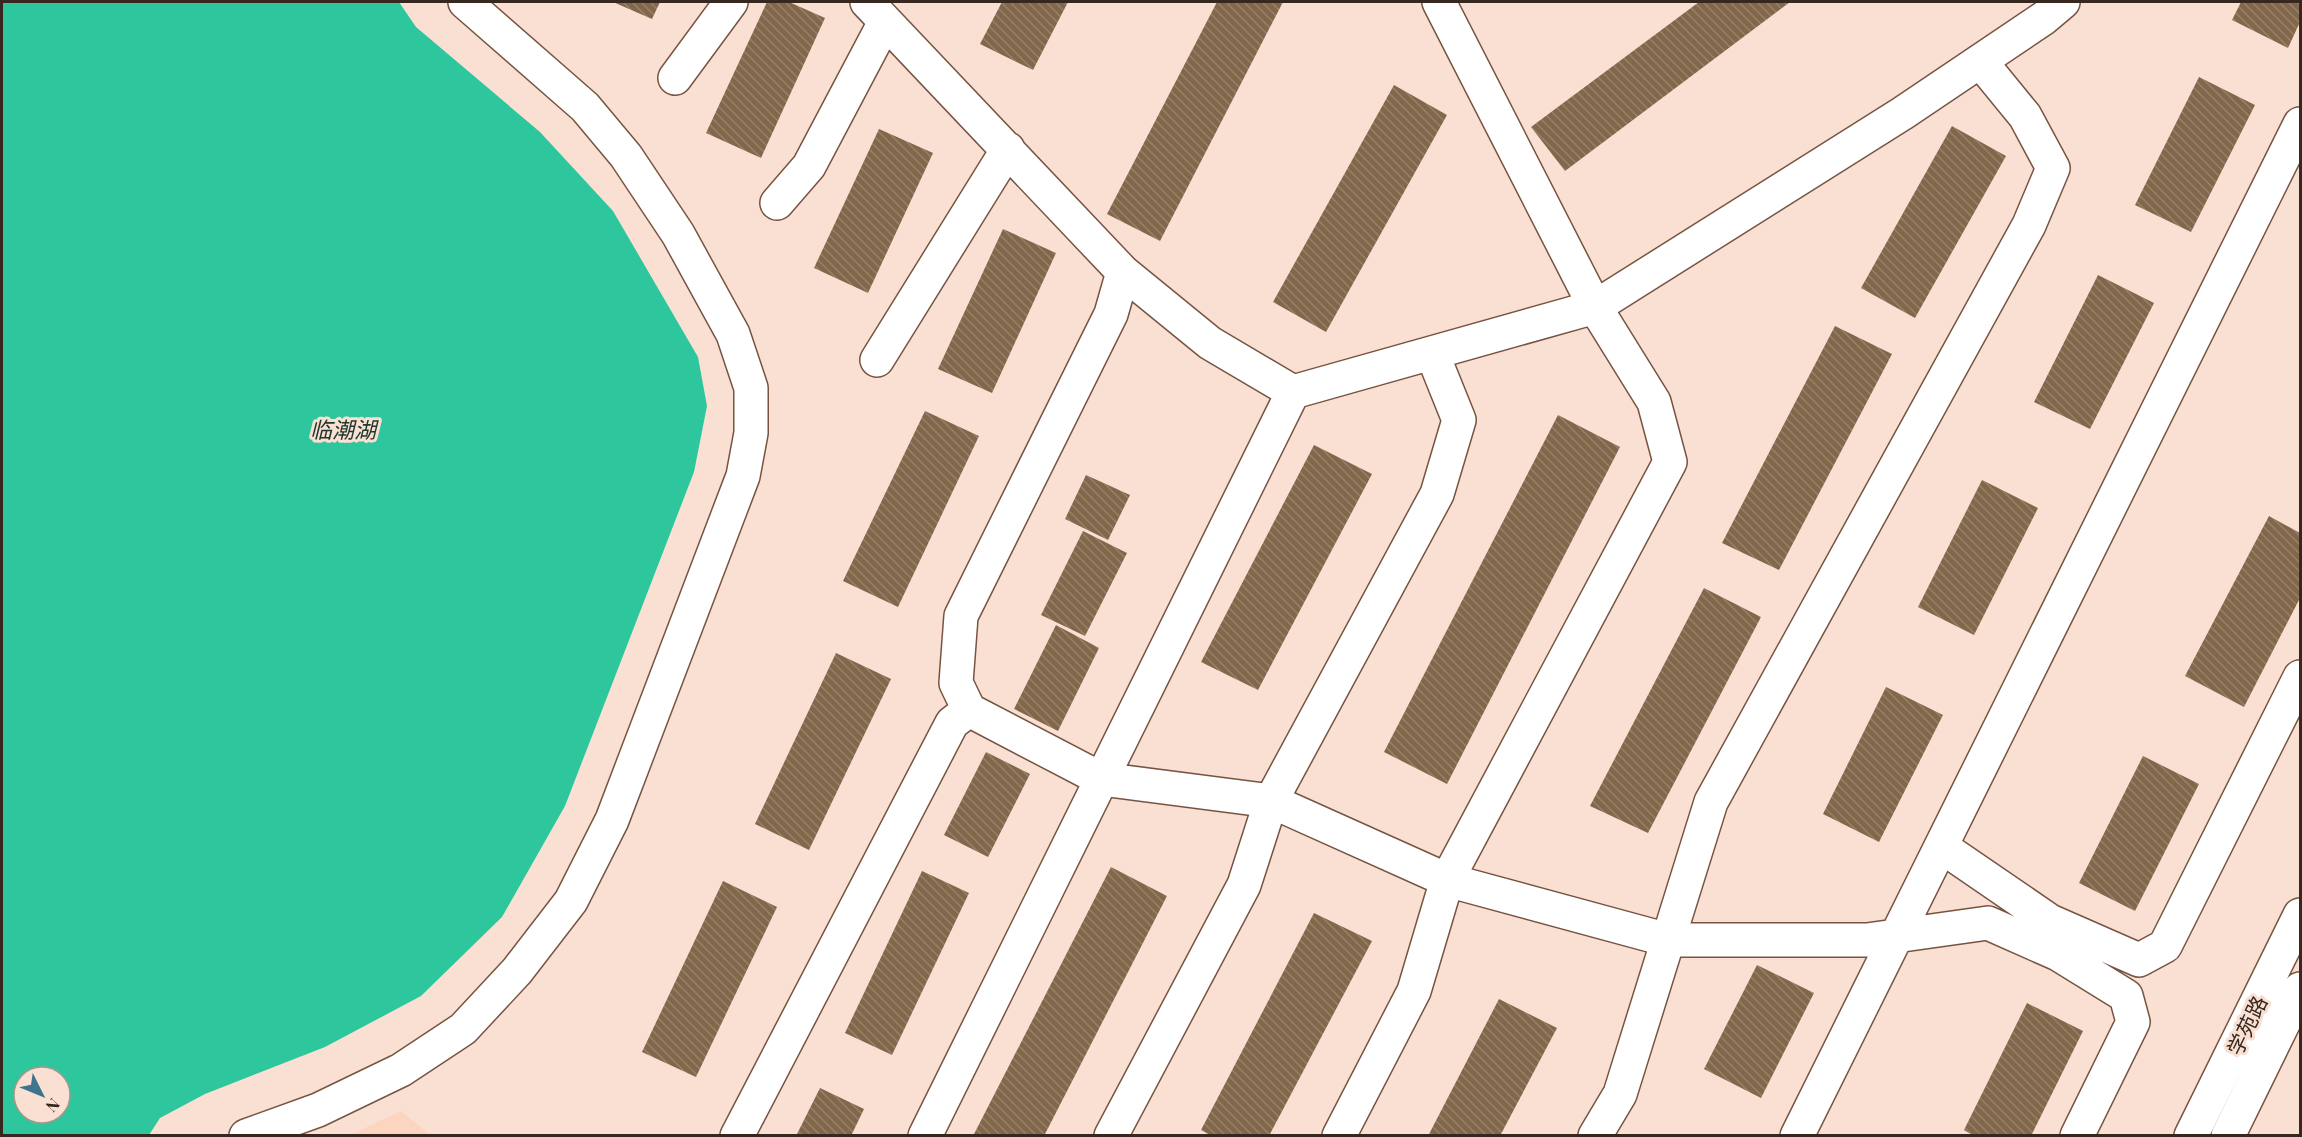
<svg xmlns="http://www.w3.org/2000/svg" width="2302" height="1137" font-family="'Playfair Display','Noto Sans SC',serif">
  <defs>
    <pattern id="building-back-hatch" width="6" height="6" patternUnits="userSpaceOnUse" patternTransform="scale(1.5)"><rect width="6" height="6" fill="#82674a"/><path d="M-1 5l2 2M0 0l6 6M5-1l2 2" fill="none" stroke="#96816c"/></pattern>
  </defs>
  <rect width="100%" height="100%" fill="#f9e0d3"/>
  <path fill="#fcd5c0" d="M 401,1111 L 430,1135 L 350,1135 Z"/>
  <path fill="#2ec79d" fill-rule="evenodd" d="M 2,2 L 399,2 L 416,27 L 540,132 L 613,211 L 698,357 L 707,406 L 694,472 L 565,806 L 502,917 L 421,996 L 325,1047 L 205,1094 L 160,1118 L 149,1135 L 2,1135 ZM 24,1077 L 60,1077 L 60,1113 L 24,1113 Z"/>
  <path fill="url(#building-back-hatch)" d="M 613,2 L 660,2 L 652,19 Z
    M 767,2 L 789,2 L 825,18 L 761,158 L 706,133 Z
    M 1002,2 L 1068,2 L 1033,70 L 980,44 Z
    M 1217,2 L 1283,2 L 1160,241 L 1107,214 Z
    M 1699,2 L 1790,2 L 1565,171 L 1531,127 Z
    M 2241,2 L 2300,2 L 2300,22 L 2288,48 L 2232,20 Z
    M 2199,77 L 2255,105 L 2191,232 L 2135,205 Z
    M 1394,85 L 1447,115 L 1326,332 L 1273,302 Z
    M 1952,126 L 2006,156 L 1915,318 L 1861,288 Z
    M 879,129 L 933,153 L 868,293 L 814,268 Z
    M 1003,229 L 1056,253 L 992,393 L 938,369 Z
    M 2098,275 L 2154,303 L 2090,429 L 2034,402 Z
    M 1835,326 L 1892,354 L 1779,570 L 1722,543 Z
    M 925,411 L 979,436 L 898,607 L 843,581 Z
    M 1558,415 L 1620,447 L 1447,784 L 1384,752 Z
    M 1314,445 L 1372,474 L 1258,690 L 1201,662 Z
    M 1086,475 L 1130,495 L 1108,540 L 1065,519 Z
    M 1982,480 L 2038,508 L 1974,635 L 1918,607 Z
    M 2269,516 L 2300,533 L 2300,598 L 2244,707 L 2185,676 Z
    M 1083,531 L 1127,553 L 1085,636 L 1041,615 Z
    M 1704,588 L 1761,617 L 1648,833 L 1590,806 Z
    M 1056,625 L 1099,648 L 1058,731 L 1014,709 Z
    M 836,653 L 891,679 L 809,850 L 755,824 Z
    M 1886,687 L 1943,715 L 1879,842 L 1823,814 Z
    M 986,752 L 1030,774 L 988,857 L 944,835 Z
    M 2143,756 L 2199,784 L 2135,911 L 2079,883 Z
    M 1111,867 L 1167,896 L 1044,1136 L 973,1136 Z
    M 922,871 L 969,893 L 892,1055 L 845,1033 Z
    M 723,881 L 777,907 L 696,1077 L 642,1052 Z
    M 1314,913 L 1372,941 L 1269,1136 L 1212,1136 L 1201,1130 Z
    M 1757,965 L 1814,993 L 1761,1098 L 1704,1069 Z
    M 1499,999 L 1557,1028 L 1500,1136 L 1428,1136 Z
    M 2027,1003 L 2083,1031 L 2031,1136 L 1974,1136 L 1964,1130 Z
    M 820,1088 L 864,1109 L 851,1136 L 796,1136 Z"/>
  <g fill="none" stroke-linecap="round" stroke-linejoin="round">
    <g stroke="#775441" stroke-width="36">
      <path id="minor" d="M 867,2 L 1123,272 L 1210,343 L 1293,392
        M 675,78 L 731,2
        M 777,203 L 809,166 L 885,22
        M 1123,272 L 1111,314 L 961,616 L 956,683 L 969,710 L 1101,779 L 1271,801 L 1447,880 L 1668,940 L 1867,940 L 1988,923 L 2058,954 L 2126,996 L 2133,1022 L 2077,1136
        M 877,360 L 1008,149
        M 1942,847 L 2050,921 L 2139,960 L 2165,946 L 2300,677
        M 246,1136 L 318,1110 L 401,1070 L 463,1029 L 517,971 L 571,901 L 612,820 L 743,476 L 751,433 L 751,388 L 733,334 L 678,234 L 626,156 L 585,107 L 465,2
        M 737,1136 L 952,723 L 969,710
        M 925,1136 L 1293,392 L 1595,307 L 1903,113 L 2044,18 L 2063,2
        M 1111,1136 L 1244,885 L 1271,801 L 1437,494 L 1459,420 L 1432,353
        M 1339,1136 L 1414,991 L 1447,880 L 1670,462 L 1654,402 L 1595,307 L 1439,2
        M 1595,1136 L 1620,1094 L 1711,802 L 2029,225 L 2053,168 L 2025,116 L 1980,61
        M 1797,1136 L 2300,124
        M 2191,1136 L 2300,915
        M 2228,1136 L 2300,989"/>
    </g>
    <use href="#minor" stroke="#fff" stroke-width="33"/>
  </g>
  <g text-anchor="middle" dominant-baseline="central" stroke-width="6" stroke-linejoin="round" paint-order="stroke">
    <g font-size="21" fill="#37281f" stroke="#f9e0d3">
      <text transform="translate(2246 1025) rotate(-64)">学苑路</text>
    </g>
    <g font-size="22" font-style="italic" fill="#20382f" stroke="#f9e0d3">
      <text x="343" y="429">临潮湖</text>
    </g>
  </g>
  <rect width="2302" height="1137" fill="none" stroke="#37281f" stroke-width="6"/>
  <g transform="translate(42 1095) rotate(133)"><circle r="28" fill="#f9e0d3" stroke="#ab968b" stroke-width="1.5"/>
  <path d="M0-4.5L10 22L0 15L-10 22Z" fill="#3d758f"/>
  <text y="-9" font-size="16" font-weight="bold" text-anchor="middle" fill="#37281f">N</text>
  </g>
</svg>
